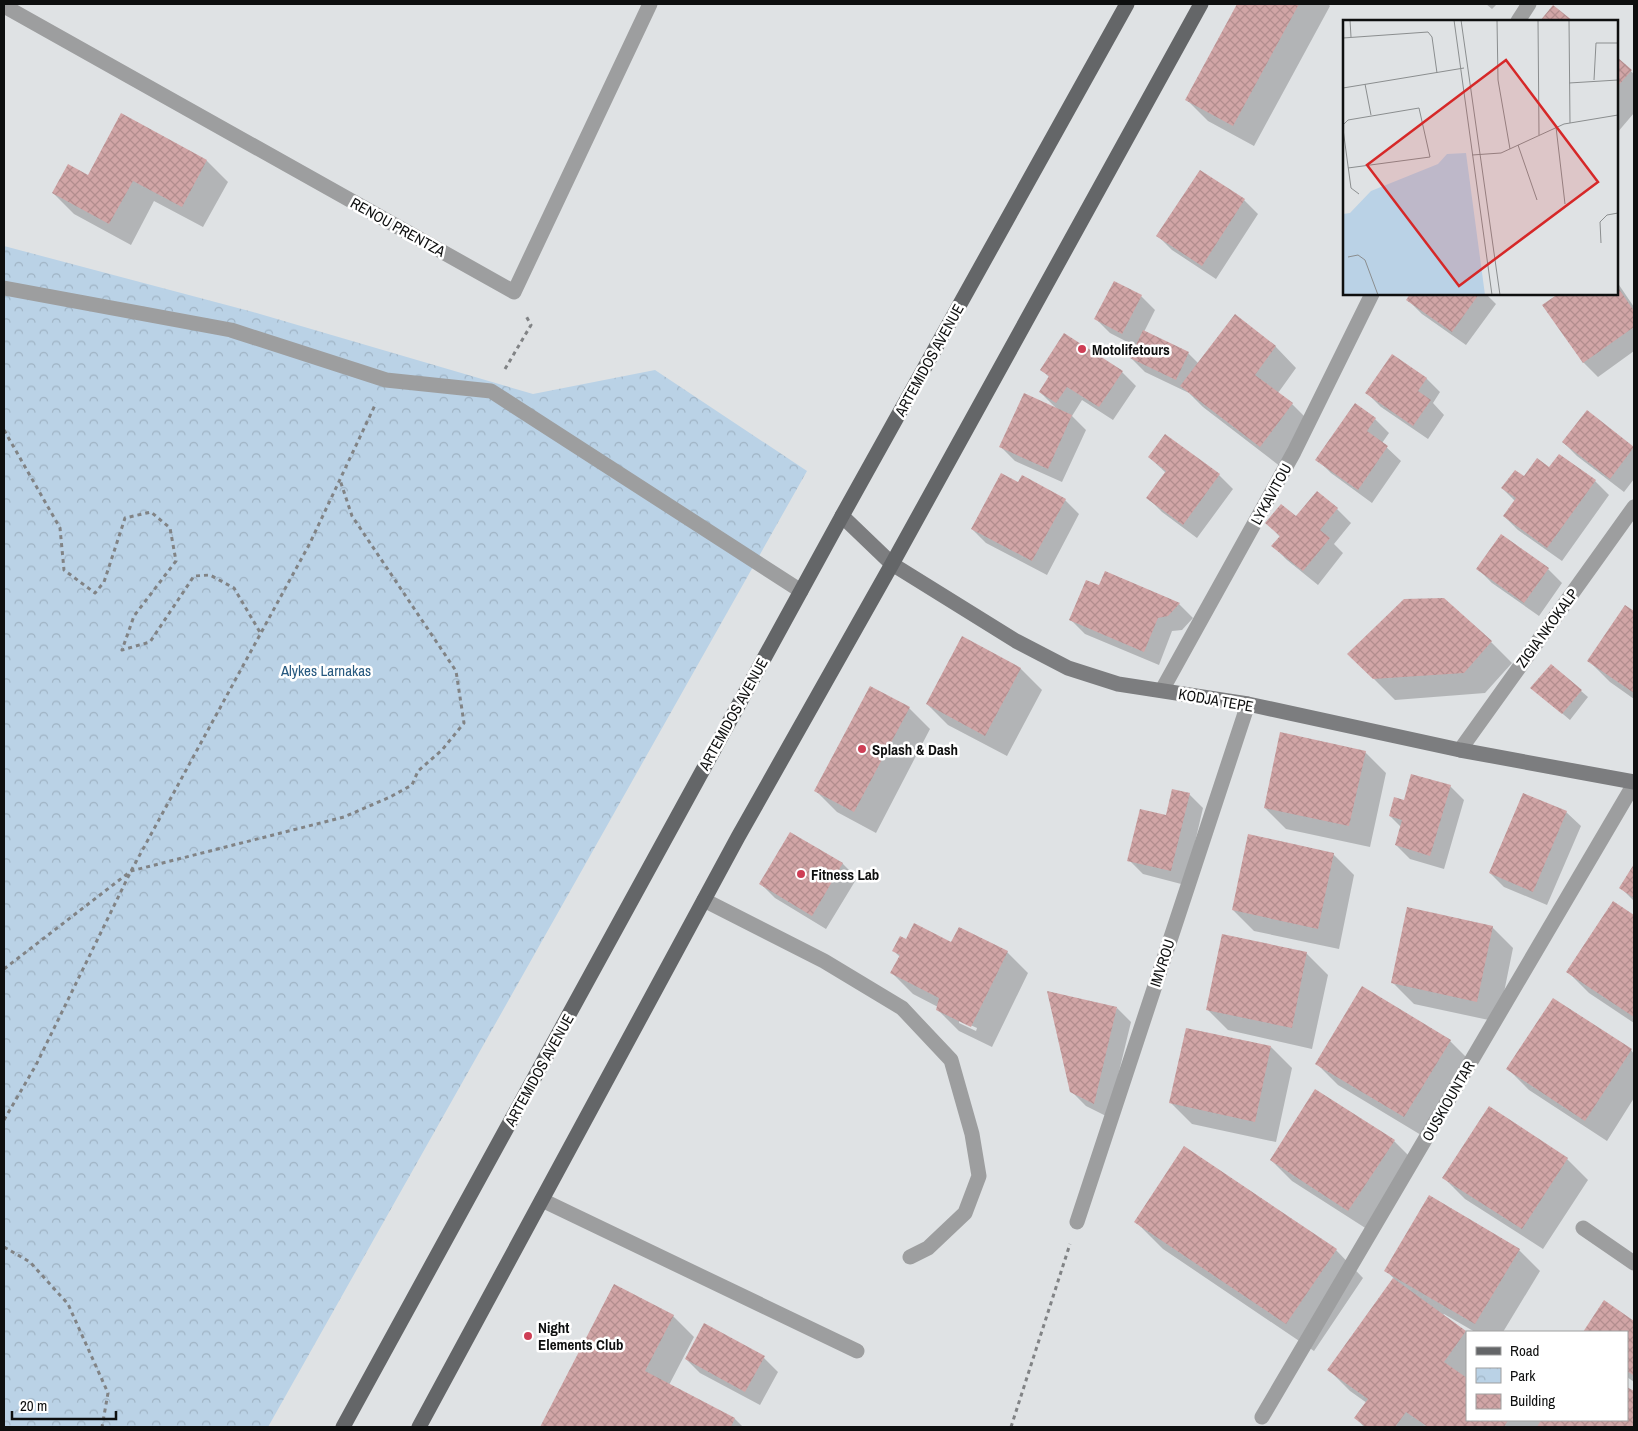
<svg xmlns="http://www.w3.org/2000/svg" width="1638" height="1431" font-family="'Archivo Narrow',sans-serif">
  <defs>
    <pattern id="park-crowns" width="20" height="18" patternUnits="userSpaceOnUse" patternTransform="scale(1.25)"><rect width="20" height="18" fill="#bad2e6"/><path d="M2 6a3 3 0 1 1 6 0M12 15a3 3 0 1 1 6 0" fill="none" stroke="#9fb3c4"/></pattern>
    <pattern id="building-cross-hatch" width="8" height="8" patternUnits="userSpaceOnUse" patternTransform="scale(1.25)"><rect width="8" height="8" fill="#d1a5a6"/><path d="M0 0l8 8M0 8l8-8" fill="none" stroke="#b28d8e"/></pattern>
  </defs>
  <rect width="100%" height="100%" fill="#dfe2e4"/>
  <path fill="url(#park-crowns)" d="M 4,246 L 253,312 L 533,394 L 655,370 L 807,471 L 268,1427 L 4,1427 Z"/>
  <path fill="#0003" fill-rule="evenodd" d="M 1239,4 L 1328,4 L 1330,6 L 1254,146 L 1208,121 L 1187,100 Z
    M 1486,4 L 1497,4 L 1492,9 Z
    M 1617,59 L 1634,74 L 1634,113 L 1617,133 Z
    M 122,115 L 207,161 L 228,182 L 203,227 L 154,201 L 131,245 L 74,214 L 53,193 L 89,177 Z
    M 1244,200 L 1258,214 L 1216,279 L 1172,250 L 1158,236 Z
    M 1115,282 L 1141,296 L 1155,310 L 1144,332 L 1188,353 L 1199,364 L 1235,316 L 1276,347 L 1296,368 L 1278,393 L 1292,404 L 1313,425 L 1281,467 L 1203,407 L 1189,393 L 1145,372 L 1131,358 L 1137,347 L 1110,333 L 1096,319 Z
    M 1617,282 L 1634,307 L 1634,351 L 1598,377 L 1584,363 L 1544,305 L 1560,294 L 1617,294 Z
    M 1412,294 L 1486,294 L 1496,304 L 1466,345 L 1422,314 L 1408,300 Z
    M 1042,370 L 1122,372 L 1136,386 L 1113,420 L 1082,400 L 1072,416 L 1086,430 L 1062,482 L 1015,461 L 1001,447 L 1057,409 L 1040,392 L 1050,378 Z
    M 1426,378 L 1440,392 L 1433,403 L 1444,415 L 1428,439 L 1381,407 L 1367,393 Z
    M 1587,411 L 1634,448 L 1634,479 L 1624,492 L 1577,456 L 1563,442 Z
    M 1375,419 L 1389,433 L 1382,443 L 1401,461 L 1372,503 L 1331,473 L 1317,459 Z
    M 1165,436 L 1219,475 L 1233,489 L 1197,538 L 1162,512 L 1148,498 L 1166,473 L 1149,457 Z
    M 1560,455 L 1595,481 L 1609,495 L 1562,561 L 1518,530 L 1504,516 L 1515,501 L 1502,488 L 1550,469 Z
    M 1018,484 L 1065,500 L 1079,514 L 1047,575 L 986,543 L 972,529 Z
    M 1337,509 L 1351,523 L 1334,544 L 1343,553 L 1318,585 L 1287,560 L 1273,546 L 1280,537 L 1267,523 Z
    M 1478,569 L 1548,569 L 1562,583 L 1539,616 L 1492,583 Z
    M 1099,587 L 1179,604 L 1193,618 L 1182,630 L 1172,631 L 1159,665 L 1085,634 L 1071,620 Z
    M 1626,607 L 1634,613 L 1634,699 L 1610,682 L 1589,661 Z
    M 962,638 L 1021,669 L 1042,690 L 1007,756 L 948,725 L 927,704 Z
    M 1491,642 L 1512,663 L 1485,693 L 1395,700 L 1349,654 Z
    M 1551,665 L 1588,697 L 1570,720 L 1539,694 Z
    M 909,708 L 930,729 L 876,833 L 837,812 L 816,791 Z
    M 1365,752 L 1386,773 L 1370,847 L 1286,829 L 1265,808 Z
    M 1450,786 L 1464,800 L 1444,869 L 1410,859 L 1396,845 L 1401,827 L 1390,816 Z
    M 1189,794 L 1203,808 L 1185,885 L 1143,874 L 1129,860 L 1167,816 Z
    M 1524,794 L 1566,812 L 1581,826 L 1547,905 L 1504,887 L 1490,873 Z
    M 791,834 L 843,864 L 857,878 L 826,929 L 775,898 L 761,884 Z
    M 1333,854 L 1354,875 L 1339,949 L 1254,931 L 1233,910 Z
    M 1634,866 L 1634,901 L 1620,887 Z
    M 1613,903 L 1634,917 L 1634,1023 L 1589,993 L 1568,972 Z
    M 1492,927 L 1513,948 L 1498,1022 L 1414,1004 L 1393,983 Z
    M 959,929 L 1007,952 L 1028,973 L 992,1047 L 959,1031 L 938,1010 L 938,1007 L 913,994 L 892,973 L 900,957 L 894,951 L 906,941 L 952,943 ZM 959,1020 L 977,1028 L 976,1031 L 959,1023 Z
    M 1223,935 L 1307,954 L 1328,975 L 1312,1049 L 1228,1030 L 1207,1009 Z
    M 1117,1008 L 1131,1022 L 1108,1117 L 1086,1106 L 1071,1091 Z
    M 1450,1041 L 1471,1062 L 1426,1138 L 1338,1085 L 1317,1064 Z
    M 1271,1047 L 1292,1068 L 1276,1142 L 1192,1124 L 1171,1103 Z
    M 1631,1050 L 1634,1054 L 1634,1098 L 1607,1141 L 1529,1090 L 1508,1069 Z
    M 1394,1141 L 1415,1162 L 1370,1231 L 1292,1181 L 1271,1160 Z
    M 1567,1159 L 1588,1180 L 1543,1249 L 1465,1199 L 1444,1178 Z
    M 1135,1221 L 1336,1250 L 1363,1278 L 1314,1351 L 1163,1249 Z
    M 1519,1250 L 1540,1271 L 1503,1332 L 1475,1332 L 1444,1314 L 1443,1315 L 1467,1333 L 1467,1420 L 1627,1420 L 1627,1388 L 1634,1392 L 1634,1427 L 1364,1427 L 1356,1418 L 1367,1403 L 1350,1391 L 1329,1370 L 1394,1279 L 1386,1270 Z
    M 614,1285 L 673,1316 L 694,1337 L 669,1385 L 735,1419 L 743,1427 L 542,1427 Z
    M 1604,1302 L 1634,1322 L 1634,1382 L 1627,1377 L 1627,1332 L 1585,1332 Z
    M 764,1358 L 778,1372 L 760,1405 L 700,1373 L 686,1359 Z"/>
  <path fill="url(#building-cross-hatch)" d="M 1237,4 L 1299,4 L 1233,126 L 1185,100 Z
    M 1553,5 L 1573,21 L 1540,21 Z
    M 1617,57 L 1632,70 L 1617,87 Z
    M 121,113 L 207,160 L 182,207 L 133,181 L 109,224 L 52,193 L 68,164 L 88,175 Z
    M 1200,170 L 1245,199 L 1202,266 L 1156,236 Z
    M 1114,281 L 1142,295 L 1122,334 L 1094,319 Z
    M 1617,286 L 1634,311 L 1634,327 L 1583,363 L 1542,305 L 1558,294 L 1617,294 Z
    M 1410,294 L 1479,294 L 1452,332 L 1406,300 Z
    M 1235,314 L 1276,346 L 1255,375 L 1293,403 L 1260,447 L 1180,386 Z
    M 1143,330 L 1189,352 L 1176,380 L 1130,358 Z
    M 1064,333 L 1123,371 L 1099,407 L 1067,387 L 1056,403 L 1039,392 L 1049,376 L 1040,370 Z
    M 1392,354 L 1427,378 L 1418,391 L 1431,400 L 1413,426 L 1365,393 Z
    M 1024,393 L 1072,415 L 1048,469 L 999,447 Z
    M 1355,403 L 1376,418 L 1367,431 L 1388,446 L 1358,490 L 1315,460 Z
    M 1587,410 L 1634,447 L 1610,479 L 1562,442 Z
    M 1165,434 L 1220,474 L 1183,525 L 1146,498 L 1166,471 L 1148,457 Z
    M 1559,454 L 1596,480 L 1547,548 L 1503,516 L 1516,498 L 1501,488 L 1515,470 L 1524,476 L 1537,458 L 1549,467 Z
    M 1001,473 L 1018,482 L 1022,475 L 1066,499 L 1032,561 L 971,529 Z
    M 1317,491 L 1338,508 L 1320,530 L 1330,538 L 1303,571 L 1271,546 L 1280,536 L 1265,523 L 1281,504 L 1296,516 Z
    M 1501,534 L 1549,568 L 1524,603 L 1476,569 Z
    M 1105,571 L 1180,603 L 1168,616 L 1158,618 L 1144,652 L 1069,620 L 1086,580 L 1099,585 Z
    M 1444,598 L 1492,641 L 1464,673 L 1373,679 L 1347,654 L 1404,599 Z
    M 1625,605 L 1634,611 L 1634,693 L 1587,661 Z
    M 962,636 L 1021,668 L 985,736 L 926,704 Z
    M 1551,664 L 1582,690 L 1562,714 L 1530,688 Z
    M 870,686 L 910,707 L 854,812 L 814,791 Z
    M 1280,732 L 1366,751 L 1349,826 L 1264,808 Z
    M 1411,774 L 1451,785 L 1430,856 L 1395,845 L 1402,820 L 1389,816 L 1394,797 L 1404,800 Z
    M 1172,789 L 1190,793 L 1171,871 L 1127,861 L 1140,809 L 1166,815 Z
    M 1523,793 L 1567,811 L 1533,892 L 1489,873 Z
    M 790,832 L 843,863 L 812,916 L 759,884 Z
    M 1248,834 L 1334,853 L 1318,929 L 1232,910 Z
    M 1634,864 L 1634,898 L 1619,888 Z
    M 1613,901 L 1634,915 L 1634,1017 L 1566,972 Z
    M 1407,907 L 1493,926 L 1477,1002 L 1391,983 Z
    M 914,923 L 951,942 L 959,927 L 1008,951 L 971,1027 L 936,1010 L 939,998 L 890,973 L 900,955 L 892,951 L 900,936 L 906,939 Z
    M 1222,934 L 1307,952 L 1292,1028 L 1206,1010 Z
    M 1362,986 L 1451,1040 L 1404,1117 L 1315,1064 Z
    M 1047,991 L 1117,1007 L 1094,1104 L 1070,1092 Z
    M 1553,998 L 1632,1049 L 1585,1121 L 1506,1069 Z
    M 1186,1028 L 1271,1046 L 1255,1122 L 1169,1103 Z
    M 1315,1089 L 1395,1140 L 1348,1211 L 1270,1160 Z
    M 1489,1106 L 1568,1158 L 1522,1229 L 1442,1178 Z
    M 1184,1146 L 1337,1249 L 1286,1324 L 1134,1222 Z
    M 1429,1195 L 1520,1249 L 1475,1324 L 1384,1271 Z
    M 1393,1278 L 1466,1331 L 1444,1362 L 1467,1378 L 1467,1420 L 1508,1420 L 1504,1427 L 1428,1427 L 1406,1412 L 1395,1427 L 1366,1427 L 1354,1418 L 1368,1399 L 1327,1370 Z
    M 614,1284 L 674,1315 L 645,1371 L 735,1418 L 731,1427 L 540,1427 Z
    M 1604,1300 L 1634,1321 L 1634,1376 L 1627,1371 L 1627,1332 L 1583,1332 Z
    M 704,1323 L 765,1356 L 745,1392 L 685,1359 Z
    M 1627,1387 L 1634,1391 L 1634,1427 L 1537,1427 L 1541,1420 L 1627,1420 Z"/>
  <g fill="none" stroke-linecap="round" stroke-linejoin="round">
    <path stroke="#818385" stroke-width="3" stroke-dasharray="4 4" stroke-linecap="butt" d="M 505,369 L 531,325 L 525,314
      M 4,430 L 60,528 L 64,570 L 95,593 L 104,582 L 125,518 L 151,512 L 170,528 L 176,561 L 134,616 L 122,650 L 150,642 L 194,576 L 210,575 L 234,588 L 261,634
      M 4,969 L 131,871 L 344,817 L 390,797 L 412,785 L 418,771 L 442,750 L 464,723 L 456,671 L 352,516 L 340,480
      M 4,1120 L 36,1065 L 131,871 L 310,543 L 376,403
      M 4,1247 L 30,1262 L 68,1304 L 108,1393 L 102,1427
      M 1011,1427 L 1070,1244"/>
    <path stroke="#9d9e9f" stroke-width="15" d="M 4,288 L 231,330 L 386,380 L 491,391 L 801,591
      M 704,900 L 824,961 L 902,1008 L 951,1060 L 972,1134 L 979,1176 L 965,1213 L 928,1248 L 910,1257
      M 542,1200 L 857,1351
      M 1583,1228 L 1634,1263"/>
    <path stroke="#9d9e9f" stroke-width="15" d="M 4,6 L 514,292 L 650,4
      M 1518,21 L 1529,4
      M 1162,690 L 1294,452 L 1372,294
      M 1460,750 L 1634,507
      M 1077,1222 L 1248,704
      M 1262,1417 L 1634,784"/>
    <path stroke="#7c7d7f" stroke-width="15" d="M 842,516 L 892,564 L 1016,641 L 1068,668 L 1118,684 L 1248,704 L 1460,750 L 1634,782"/>
    <path stroke="#646668" stroke-width="15" d="M 343,1427 L 842,516 L 1127,4
      M 419,1427 L 738,837 L 892,564 L 1201,4"/>
  </g>
  <g fill="#ce3e55" stroke="#fff" stroke-width="2">
    <circle cx="1082" cy="349" r="5"/>
    <circle cx="862" cy="749" r="5"/>
    <circle cx="801" cy="874" r="5"/>
    <circle cx="528" cy="1336" r="5"/>
  </g>
  <g text-anchor="middle" dominant-baseline="central" stroke-width="5" stroke-linejoin="round" paint-order="stroke">
    <g font-size="15" fill="#0e0f0f" stroke="#fff">
      <text transform="translate(398 227) rotate(29)">RENOU PRENTZA</text>
      <text transform="translate(929 360) rotate(-61)">ARTEMIDOS AVENUE</text>
      <text transform="translate(1271 494) rotate(-61)">LYKAVITOU</text>
      <text transform="translate(1547 628) rotate(-54)">ZIGIA NKOKALP</text>
      <text transform="translate(1216 700) rotate(10)">KODJA TEPE</text>
      <text transform="translate(733 714) rotate(-61)">ARTEMIDOS AVENUE</text>
      <text transform="translate(1162 963) rotate(-72)">IMVROU</text>
      <text transform="translate(539 1070) rotate(-61)">ARTEMIDOS AVENUE</text>
      <text transform="translate(1448 1101) rotate(-60)">OUSKIOUNTAR</text>
    </g>
    <g font-size="15" font-weight="bold" fill="#0e0f0f" stroke="#fff" text-anchor="start">
      <text x="1092" y="349">Motolifetours</text>
      <text x="872" y="749">Splash &amp; Dash</text>
      <text x="811" y="874">Fitness Lab</text>
      <text x="538" y="1327">Night<tspan x="538" dy="17">Elements Club</tspan></text>
    </g>
    <g font-size="15" fill="#27597f" stroke="#fff">
      <text x="326" y="670">Alykes Larnakas</text>
    </g>
  </g>
  <g transform="translate(1343 20)">
    <rect width="275" height="275" fill="#dfe2e4"/>
    <path d="M 123,133 L 142,275 L 0,275 L 0,194 L 7,193 L 28,171 L 95,144 L 104,134 Z" fill="#bad2e6"/>
    <path fill="none" stroke="#8b8e8f" stroke-width="1" d="M 7,0 L 8,17M 111,0 L 149,275M 118,0 L 157,275M 154,0 L 155,60 L 167,129M 195,0 L 196,115M 226,0 L 227,103M 0,18 L 85,12 L 89,17 L 94,53M 251,60 L 253,23 L 275,23M 226,63 L 275,60M 22,64 L 28,95M 0,68 L 121,48M 0,105 L 5,100 L 76,88 L 87,137 L 5,148M 213,107 L 222,184M 0,109 L 8,168 L 16,174M 175,125 L 194,180M 129,135 L 158,133 L 221,104 L 275,95M 258,223 L 257,202 L 264,195 L 275,193M 5,237 L 15,235 L 22,240 L 35,275"/>
    <path fill="#d62828" fill-opacity="0.15" stroke="#d62828" stroke-width="2.5" d="M 163,40 L 255,162 L 116,266 L 24,145 Z"/>
    <rect width="275" height="275" fill="none" stroke="#0e0f0f" stroke-width="2.5"/>
  </g>
  <rect width="1638" height="1431" fill="none" stroke="#0e0f0f" stroke-width="10"/>
  <rect x="1466" y="1331" width="162" height="90" fill="#ffffff" stroke="#9f9f9f"/>
  <rect x="1476" y="1347" width="25" height="8" fill="#646668" stroke="#9f9f9f"/>
  <text x="1510" y="1356" font-size="15" fill="#0e0f0f">Road</text>
  <rect x="1476" y="1368" width="25" height="15" fill="url(#park-crowns)" stroke="#9f9f9f"/>
  <text x="1510" y="1381" font-size="15" fill="#0e0f0f">Park</text>
  <rect x="1476" y="1394" width="25" height="15" fill="url(#building-cross-hatch)" stroke="#9f9f9f"/>
  <text x="1510" y="1406" font-size="15" fill="#0e0f0f">Building</text>
  <path d="M12 1411v8h104v-8" fill="none" stroke="#0e0f0f" stroke-width="2.5"/>
  <text x="20" y="1411" font-size="15" fill="#0e0f0f" stroke="#ffffff" stroke-width="4" paint-order="stroke">20 m</text>
</svg>
